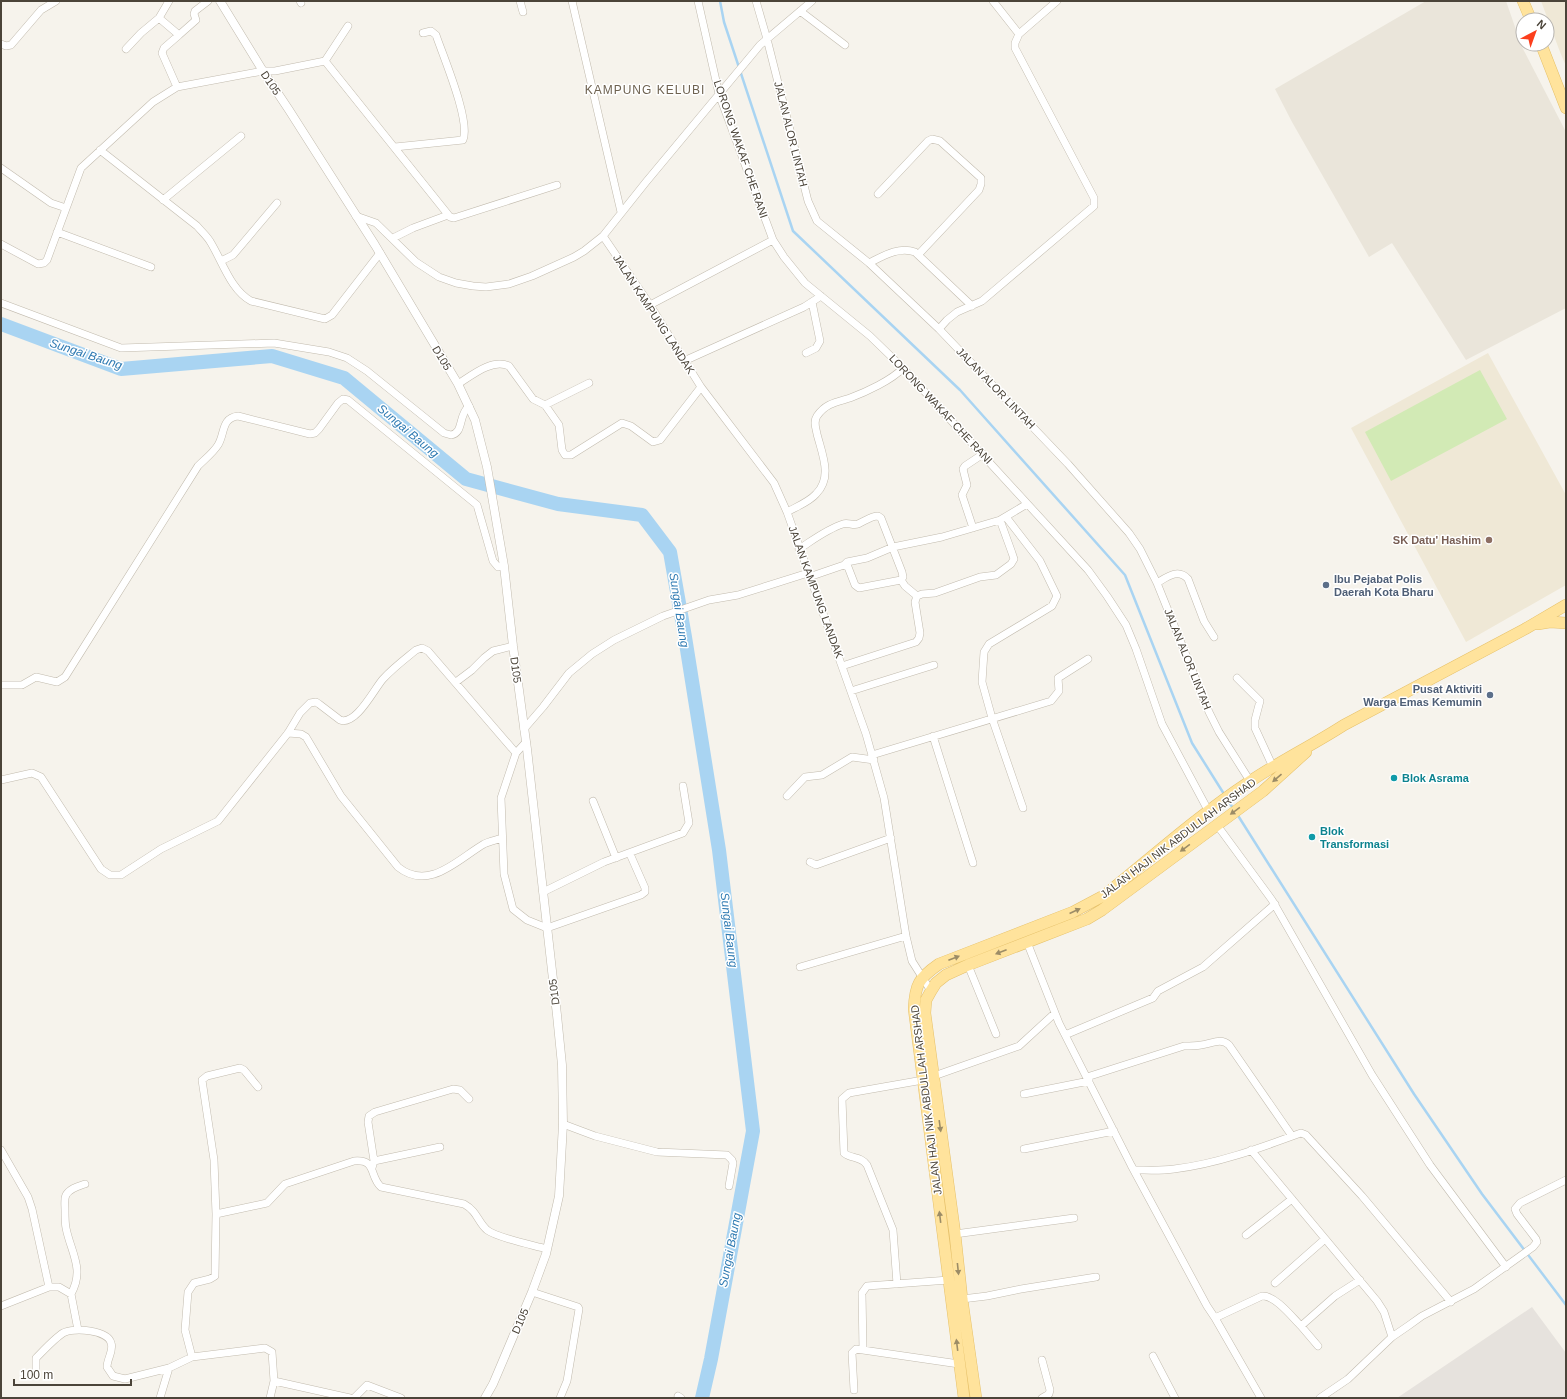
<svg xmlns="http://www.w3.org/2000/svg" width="1567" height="1399" font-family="Arial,sans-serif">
  <rect width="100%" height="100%" fill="#f6f3ec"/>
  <path fill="#eae5da" d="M 1426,1 L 1506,1 L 1522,47 L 1566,132 L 1566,308 L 1466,360 L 1392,243 L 1369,257 L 1292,122 L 1275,89 Z"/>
  <path fill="#e6e2dd" d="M 1532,1307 L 1566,1353 L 1566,1398 L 1397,1398 Z"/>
  <path fill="#efe8d6" d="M 1541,1 L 1566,1 L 1566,66 L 1560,52 Z
    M 1488,353 L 1566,495 L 1566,585 L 1466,642 L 1351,428 Z"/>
  <path fill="#d2eab5" d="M 1480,370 L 1507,419 L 1391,481 L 1365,432 Z"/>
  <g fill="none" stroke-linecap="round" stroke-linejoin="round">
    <path stroke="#a9d4f2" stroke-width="2.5" d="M 720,1 L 724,22 L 793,231 L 960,390 L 1125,575 L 1192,743 L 1224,794
      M 1228,800 L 1234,810
      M 1237,814 L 1414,1094 L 1482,1194 L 1566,1305"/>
    <path stroke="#a9d4f2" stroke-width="14" d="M 1,324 L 121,369 L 272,356 L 344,378 L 466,479 L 558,504 L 642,515 L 670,552 L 685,637 L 719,850 L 753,1131 L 711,1359 L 702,1398"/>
    <g stroke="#c2bbae" stroke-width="8">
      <path id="minor" d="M 169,1 L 159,18 L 179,35 L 196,20 L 194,14 L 195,11 L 208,1
        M 300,1 L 301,3
        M 520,1 L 523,12
        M 572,1 L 621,212
        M 698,1 L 719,94 L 773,240 L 784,257 L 805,283 L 870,336 L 903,368 L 1088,570 L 1107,596 L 1126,625 L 1136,649 L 1162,724 L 1209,812
        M 756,1 L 767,39 L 808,201 L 817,221 L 869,263 L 939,329 L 1068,464 L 1129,533 L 1140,549 L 1157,583 L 1209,712 L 1219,732 L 1250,781
        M 993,1 L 1019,34
        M 800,11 L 845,45
        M 1,44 L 6,46 L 11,45 L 41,10 L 56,1
        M 126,49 L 141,33 L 159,18
        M 325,61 L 348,26
        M 177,87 L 162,53 L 164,48 L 179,35
        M 395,147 L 463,140 C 471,121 443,56 436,35 L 431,31 L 423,33
        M 100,150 L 197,226 C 202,232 208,237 211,243 C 223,263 231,290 251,301 L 325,319 L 332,315 L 380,253
        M 1,168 L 51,203 L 66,208
        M 878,194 L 928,141 L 932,139 L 940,141 L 981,178 L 981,184 L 979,190 L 918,255
        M 163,200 L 241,136
        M 356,216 L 376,223 L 416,262 L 439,277 L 456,283 L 473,286 L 486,287 L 509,284 L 532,276 L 574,257 L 584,251 L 603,236 L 646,182 L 760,45 L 812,1
        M 57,232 L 151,267
        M 603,236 L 650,305 L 701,387 L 774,483 L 787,512 L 866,734 L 884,798 L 906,936 L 912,961 L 931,991
        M 393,238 L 413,228 L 448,215
        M 1,244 L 38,264 L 44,263 L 47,260 L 81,168 L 153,102 L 177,87 L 263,71 L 275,71 L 325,61 L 450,217 L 454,218 L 557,185
        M 221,261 L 233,255 L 277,203
        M 869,263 C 883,256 899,246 915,252 L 972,306
        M 1,303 L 121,348 L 274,343 L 329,352 L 347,358 L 367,371 L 444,433 L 451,435 C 464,433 458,415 469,406
        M 650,305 L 773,240
        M 939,329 L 947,320 L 957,312 L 982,301 L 1094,206 L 1094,198 L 1015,48 L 1015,43 L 1019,34 L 1057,1
        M 806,353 L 816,348 L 820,341 L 812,302
        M 684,361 L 804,307 L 821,296
        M 458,384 C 471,376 492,358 509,366 L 533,399 L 545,405 L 589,383
        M 545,405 L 559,425 L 562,450 L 565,455 L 571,455 L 622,423 L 631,426 L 653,442 L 660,440 L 701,387
        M 787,512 C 796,507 809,502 816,494 C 833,477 822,454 817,434 C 816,428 813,422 817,416 C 826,403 837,402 850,398 C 866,392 892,380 903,368
        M 1006,517 L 1040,561 L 1057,596 L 1052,606 L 989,644 L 984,652 L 982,682 L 992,718 L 1023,808
        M 973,528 L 962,495 L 967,485 L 963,469 L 965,466 L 983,454
        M 799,549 C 813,540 827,529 843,524 C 848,522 853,526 858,524 C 865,521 871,516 878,516 L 881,518 L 902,572 L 903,577 L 901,580 L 905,586 L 917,596
        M 844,565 L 847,562 L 867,558 L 893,547 L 942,537 L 1000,520
        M 809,577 L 844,565 L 848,567 L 855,585 L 859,588 L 901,580
        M 1157,583 C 1167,577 1178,568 1188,579 L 1204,621 L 1214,637
        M 842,666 L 916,642 L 919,638 L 920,633 L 915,602 L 917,596 L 922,594 L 935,593 L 980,577 L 996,575 L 1011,564 L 1014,559 L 1012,553 L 1000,520 L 1027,504
        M 1237,678 L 1260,701 L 1255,720 L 1255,728 L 1273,767
        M 456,682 L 472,670 L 484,658 L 493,651 L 513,646
        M 1,685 L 22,685 L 36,677 L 57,682 L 65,677 L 198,466 C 205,459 213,453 218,445 C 225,434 221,418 238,416 L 310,434 L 315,433 L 319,429 L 338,403 L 343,399 L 348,400 L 477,505 L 493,561 L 498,567 L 504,566
        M 851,691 L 934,665
        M 524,729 L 543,707 L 569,673 L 592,654 L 614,640 L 663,616 L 709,600 L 738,595 L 808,573
        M 288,733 L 301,734 L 306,737 L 341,796 L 398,867 C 429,892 458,859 484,844 C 490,841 497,840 502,838
        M 933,736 L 973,863
        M 526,742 L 516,753 L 501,798 L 504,874 L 513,909 L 527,920 L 547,928 L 641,895 L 645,892 L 645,888 L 630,854
        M 872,755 L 1051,701 L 1059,691 L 1058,678 L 1088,659
        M 1,780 L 32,773 L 41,777 L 101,869 L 110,875 L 121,875 L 161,849 L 218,821 L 288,733 L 300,713 L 310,703 L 316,702 L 319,704 L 340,720 C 356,726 374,689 383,679 C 393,668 405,659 416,650 L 422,648 L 428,651 L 516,753
        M 787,796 L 805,777 L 822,775 L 852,757 L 874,760
        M 593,801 L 616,858
        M 1217,825 L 1272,900 L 1372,1075 L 1430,1165 L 1506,1267
        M 810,862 L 816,865 L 891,838
        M 543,892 L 604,862 L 683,833 L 689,823 L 683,786
        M 1027,942 L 1059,1023 L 1131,1165 L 1207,1306 L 1215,1318 L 1261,1398
        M 968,965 L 996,1034
        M 800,967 L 906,936
        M 1065,1035 L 1153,998 L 1158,991 L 1203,967 L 1275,904
        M 934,1076 L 1019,1046 L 1055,1013
        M 1087,1077 L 1184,1046 C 1190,1046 1195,1046 1201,1045 C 1211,1044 1221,1037 1229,1045 L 1292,1136
        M 1024,1094 L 1089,1081
        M 563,1124 L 595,1136 L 657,1152 L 727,1155 L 732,1160 L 733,1163 L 729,1186
        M 1024,1149 L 1114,1131
        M 1,1150 L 28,1197 L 32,1209 L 49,1287 L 1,1306
        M 1251,1150 L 1377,1301 L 1384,1312 L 1392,1337
        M 374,1161 L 440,1147
        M 372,1168 L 374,1161 L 368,1122 L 369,1116 L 375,1112 L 453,1089 L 460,1090 L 469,1099
        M 1134,1170 C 1147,1170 1161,1171 1174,1169 C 1217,1164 1260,1148 1301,1133 L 1306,1135 L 1362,1196 L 1451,1302
        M 216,1214 L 214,1160 L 202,1080 L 207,1076 L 240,1068 L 244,1070 L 258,1087
        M 955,1234 L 1074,1218
        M 1246,1235 L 1292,1199
        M 1275,1283 L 1325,1239
        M 897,1284 L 893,1230 L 867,1165 C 861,1156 851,1159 844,1153 L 842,1099 L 849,1093 L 923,1080
        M 49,1287 L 59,1287 L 71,1294 L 78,1330
        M 532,1292 L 578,1307 L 579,1309 L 567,1381 L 560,1398
        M 71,1294 C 85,1269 71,1253 66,1228 C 65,1223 65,1216 65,1210 C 65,1205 64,1199 66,1195 C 70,1188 79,1186 85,1184
        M 962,1299 L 987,1296 L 1021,1289 L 1096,1277
        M 1215,1318 L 1262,1296 C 1275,1295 1292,1317 1301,1326 L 1335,1296 L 1360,1280
        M 1301,1326 L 1318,1346
        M 863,1350 L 862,1293 L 867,1286 L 949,1280
        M 1153,1356 L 1175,1398
        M 192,1357 L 185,1330 L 188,1292 L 194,1283 L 210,1279 L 215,1276 L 216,1214 L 267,1203 L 285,1184 L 354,1161 C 377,1159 369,1176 381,1187 L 464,1204 C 478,1212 477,1221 487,1230 C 497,1238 533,1245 547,1249
        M 1042,1360 L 1050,1390 L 1049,1394 L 1042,1398
        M 36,1374 L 36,1358 C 43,1351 55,1338 63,1333 C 73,1327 108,1330 111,1343 C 114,1350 107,1359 107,1367 L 113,1376 L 125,1379 L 169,1368 L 192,1357 L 265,1348 L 272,1352 L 274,1381 L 350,1398
        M 854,1390 L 852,1353 L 856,1349 L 959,1364
        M 678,1396 L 681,1398
        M 160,1398 L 169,1368
        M 270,1398 L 274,1381
        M 354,1398 L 367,1385 L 401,1398
        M 1320,1398 L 1348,1379 L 1392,1337 L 1408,1326 L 1422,1316 L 1474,1289 L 1533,1247 L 1537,1242 L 1536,1239 L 1517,1214 L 1515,1209 L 1520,1203 L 1566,1180"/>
    </g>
    <g stroke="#c2bbae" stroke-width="9">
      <path id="tertiary" d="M 220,1 L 263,71 L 289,110 L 375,245 L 458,384 L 475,420 L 487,467 L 504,566 L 513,646 L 527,749 L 557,1015 L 562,1065 L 563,1124 L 559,1196 L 546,1254 L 532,1292 L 493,1384 L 485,1398"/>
    </g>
    <g stroke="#e6c16a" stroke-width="12">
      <path id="primary" d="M 1523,1 L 1531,20
        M 1541,44 L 1566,108
        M 1538,624 L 1550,622 L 1566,623
        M 964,1398 L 914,1009 C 915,984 919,978 939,964 L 1073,912 L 1105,895 C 1152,857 1199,815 1249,782 C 1280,761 1313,745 1344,725 L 1525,629 L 1566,605
        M 976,1398 L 962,1299 L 955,1234 L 925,1013 L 926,1000 L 931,991 L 936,983 L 946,975 L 968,965 L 1087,919 L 1102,910 L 1263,791 L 1306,752"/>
    </g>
    <use href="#minor" stroke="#fff" stroke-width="7"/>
    <use href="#tertiary" stroke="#fff" stroke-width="8"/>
    <use href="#primary" stroke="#ffe39c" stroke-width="11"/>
  </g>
  <defs><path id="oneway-solid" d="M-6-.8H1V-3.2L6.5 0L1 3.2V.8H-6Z"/></defs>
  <g fill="#9c8c66">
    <use href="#oneway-solid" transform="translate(1277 778) rotate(139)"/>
    <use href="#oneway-solid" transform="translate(1235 811) rotate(144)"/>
    <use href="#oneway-solid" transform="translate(1185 848) rotate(144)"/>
    <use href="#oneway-solid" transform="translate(1075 911) rotate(-25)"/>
    <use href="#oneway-solid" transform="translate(1001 952) rotate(159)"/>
    <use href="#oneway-solid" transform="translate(954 958) rotate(-21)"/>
    <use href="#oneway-solid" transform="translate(940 1126) rotate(82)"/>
    <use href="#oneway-solid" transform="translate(940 1217) rotate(-97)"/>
    <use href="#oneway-solid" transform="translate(958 1269) rotate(84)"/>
    <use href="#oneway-solid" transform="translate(957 1345) rotate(-97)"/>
  </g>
  <circle fill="#8d6e63" stroke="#fff" stroke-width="1.5" cx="1489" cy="540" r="4"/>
  <g fill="#5c6f8a" stroke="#fff" stroke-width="1.5">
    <circle cx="1326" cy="585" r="4"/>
    <circle cx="1490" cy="695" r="4"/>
  </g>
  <g fill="#0f9aa8" stroke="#fff" stroke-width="1.5">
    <circle cx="1394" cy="778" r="4"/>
    <circle cx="1312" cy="837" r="4"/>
  </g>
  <g text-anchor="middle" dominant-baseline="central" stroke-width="3" stroke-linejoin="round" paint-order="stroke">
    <g font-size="11" fill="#4b4439" stroke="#fff">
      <text transform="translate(271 83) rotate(56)">D105</text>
      <text transform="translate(791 134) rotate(76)">JALAN ALOR LINTAH</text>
      <text transform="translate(741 149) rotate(71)">LORONG WAKAF CHE RANI</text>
      <text transform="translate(654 314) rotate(57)">JALAN KAMPUNG LANDAK</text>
      <text transform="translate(442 358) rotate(59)">D105</text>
      <text transform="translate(996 388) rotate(46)">JALAN ALOR LINTAH</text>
      <text transform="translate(941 409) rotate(47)">LORONG WAKAF CHE RANI</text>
      <text transform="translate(816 592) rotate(70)">JALAN KAMPUNG LANDAK</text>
      <text transform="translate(1188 659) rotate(68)">JALAN ALOR LINTAH</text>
      <text transform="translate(516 670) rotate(82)">D105</text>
      <text transform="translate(1178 838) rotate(-37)">JALAN HAJI NIK ABDULLAH ARSHAD</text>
      <text transform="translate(554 992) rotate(-97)">D105</text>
      <text transform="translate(926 1100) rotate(-97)">JALAN HAJI NIK ABDULLAH ARSHAD</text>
      <text transform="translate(520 1321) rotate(-67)">D105</text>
    </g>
    <g font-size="11" font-weight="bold" fill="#785e54" stroke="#fff" text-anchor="end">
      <text x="1481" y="540">SK Datu' Hashim</text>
    </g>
    <g font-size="11" font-weight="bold" fill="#4e5e75" stroke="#fff" text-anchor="start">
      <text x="1334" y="579">Ibu Pejabat Polis<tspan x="1334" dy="13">Daerah Kota Bharu</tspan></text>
      <text x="1482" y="689" text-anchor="end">Pusat Aktiviti<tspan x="1482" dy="13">Warga Emas Kemumin</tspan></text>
    </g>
    <g font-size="11" font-weight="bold" fill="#0d838f" stroke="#fff" text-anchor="start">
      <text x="1402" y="778">Blok Asrama</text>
      <text x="1320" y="831">Blok<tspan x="1320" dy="13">Transformasi</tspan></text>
    </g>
    <g font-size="12" letter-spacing="1" fill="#6e6250" stroke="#fff">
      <text x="645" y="90">KAMPUNG KELUBI</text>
    </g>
    <g font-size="12" font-style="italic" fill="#2e7ab2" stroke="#fff">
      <text transform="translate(86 354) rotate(18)">Sungai Baung</text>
      <text transform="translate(408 431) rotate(40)">Sungai Baung</text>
      <text transform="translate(679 610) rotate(81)">Sungai Baung</text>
      <text transform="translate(729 930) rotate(83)">Sungai Baung</text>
      <text transform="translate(730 1250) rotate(-79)">Sungai Baung</text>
    </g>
  </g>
  <rect width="1567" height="1399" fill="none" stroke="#4b4439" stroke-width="4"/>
  <g transform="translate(1535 32) rotate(41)"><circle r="19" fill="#ffffff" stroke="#b7b4b0"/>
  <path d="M0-3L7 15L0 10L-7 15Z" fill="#fc3f1d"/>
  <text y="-6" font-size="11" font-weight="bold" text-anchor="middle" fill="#4b4439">N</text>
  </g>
  <path d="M14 1379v6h117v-6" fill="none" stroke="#4b4439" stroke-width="2"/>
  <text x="20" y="1379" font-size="12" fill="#4b4439" stroke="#ffffff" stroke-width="3" paint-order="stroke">100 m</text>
</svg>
